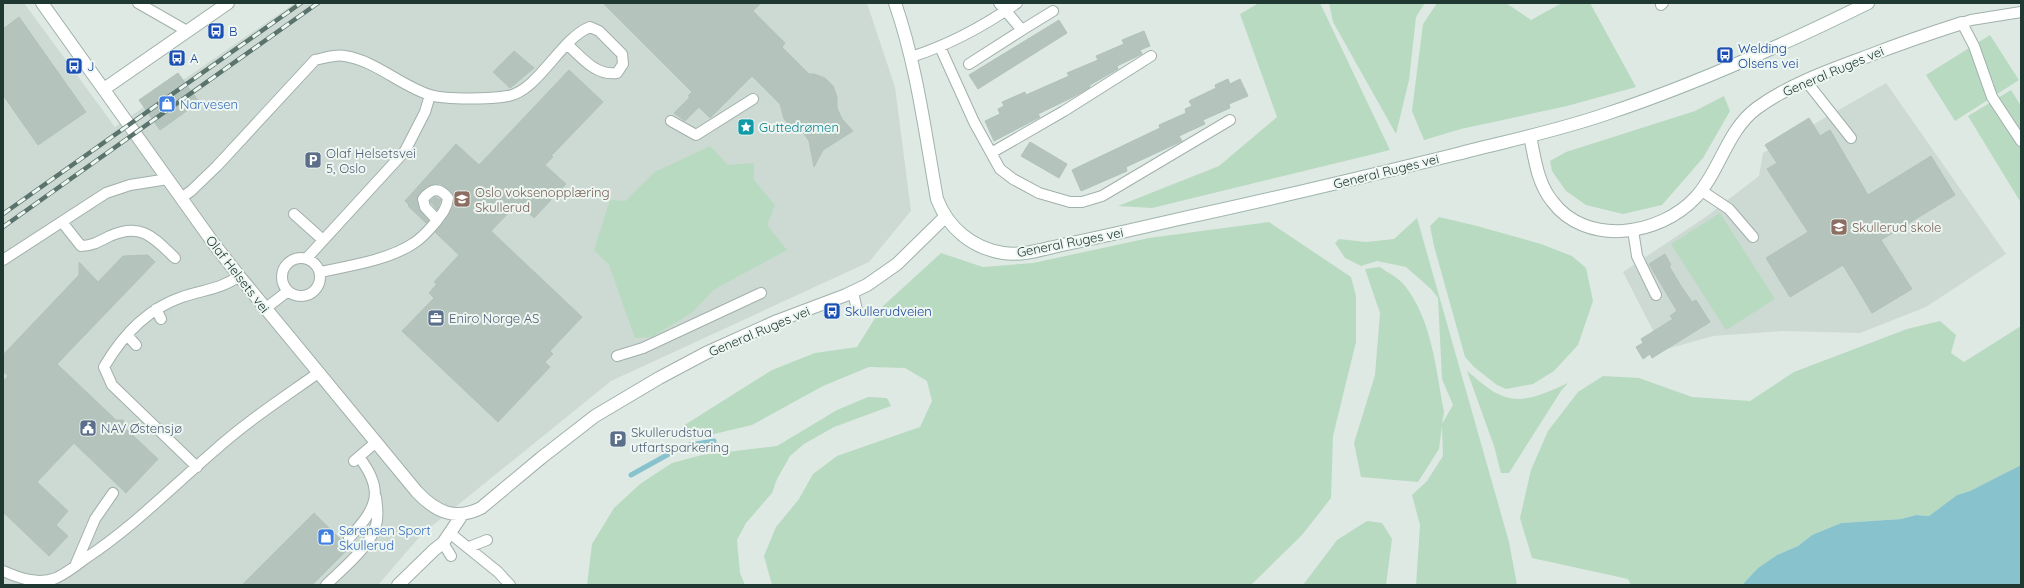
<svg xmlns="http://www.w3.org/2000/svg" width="2024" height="588" font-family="Quicksand,sans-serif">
  <rect width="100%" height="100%" fill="#dee9e4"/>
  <path fill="#cdd9d3" d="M 3,3 L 24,3 L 115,127 L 295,3 L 867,3 L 895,87 L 911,211 L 869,262 L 611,381 L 422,534 L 378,585 L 3,585 Z
    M 1886,83 L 2006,254 L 1926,307 L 1860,333 L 1783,331 L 1713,336 L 1663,350 L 1623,272 L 1707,216 L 1759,176 L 1763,153 Z"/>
  <path fill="#b8dac1" d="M 1259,3 L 1320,3 L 1390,150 L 1152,208 L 1118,206 L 1219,166 L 1277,117 L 1240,14 Z
    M 1329,3 L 1425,3 L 1416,17 L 1409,80 L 1396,134 L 1333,22 Z
    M 1437,3 L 1506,3 L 1531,20 L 1562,3 L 1590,3 L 1636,87 L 1567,106 L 1461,129 L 1424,140 L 1412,111 L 1423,24 Z
    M 1990,35 L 2019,80 L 1955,121 L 1926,75 Z
    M 2011,90 L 2021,106 L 2021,203 L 1968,116 Z
    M 1724,96 L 1730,111 L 1703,158 L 1662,205 L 1623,214 L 1586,205 L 1566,191 L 1552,171 L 1550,161 L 1566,152 L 1695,111 Z
    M 710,146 L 728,165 L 754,163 L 754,180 L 775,205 L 767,225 L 787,250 L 713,290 L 693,312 L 652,337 L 635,338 L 609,265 L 594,250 L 610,200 L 625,201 L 655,172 Z
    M 1720,213 L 1775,299 L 1726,330 L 1671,244 Z
    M 1439,217 L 1477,226 L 1541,244 L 1572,256 L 1586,268 L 1593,301 L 1578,345 L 1554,371 L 1533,384 L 1506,389 L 1497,385 L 1474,367 L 1465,357 L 1434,246 L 1430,226 Z
    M 1417,218 L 1509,542 L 1517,585 L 1416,585 L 1420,525 L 1412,495 L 1427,481 L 1443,456 L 1442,426 L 1439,449 L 1418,482 L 1361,477 L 1354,443 L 1375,375 L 1380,313 L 1365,269 L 1380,267 C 1388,273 1399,278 1405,286 C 1432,320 1436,370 1444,412 L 1442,424 L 1453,405 L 1442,379 L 1438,298 L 1431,289 L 1406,267 L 1377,261 L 1361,266 L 1345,258 L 1335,243 L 1339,239 L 1366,242 L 1394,239 Z
    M 1269,222 L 1351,277 L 1356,296 L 1356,342 L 1333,436 L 1331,498 L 1302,535 L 1251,585 L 772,585 L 764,556 L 776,527 L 799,499 L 813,474 L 837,456 L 920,427 L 932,401 L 927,381 L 905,368 L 869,367 L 823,386 L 752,425 L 693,439 L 683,426 L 772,370 L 815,353 L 857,347 L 882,307 L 941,253 L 983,267 L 1033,263 L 1149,238 Z
    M 1940,321 L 1956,335 L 1951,353 L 1964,362 L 2021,326 L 2021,465 L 1970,491 L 1957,495 L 1929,516 L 1916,515 L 1901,519 L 1841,523 L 1812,535 L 1798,546 L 1777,555 L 1758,568 L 1742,585 L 1631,585 L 1628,579 L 1532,558 L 1520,518 L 1531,470 L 1548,431 L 1578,392 L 1603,376 L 1639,378 L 1692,397 L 1750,401 L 1794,372 L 1907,329 Z
    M 1467,371 C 1475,377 1483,385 1491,390 C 1518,408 1541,395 1568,383 L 1561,391 L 1509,473 L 1501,473 L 1494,446 Z
    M 868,397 L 887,398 L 891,406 L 834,427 L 804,444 L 790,456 L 777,479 L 772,493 L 746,523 L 737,540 L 740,573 L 745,585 L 587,585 L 592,544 L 614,508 L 640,484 L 672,463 L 702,455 L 777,446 L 837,410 Z
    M 1367,521 L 1382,523 L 1392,539 L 1386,585 L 1303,585 L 1337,540 Z"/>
  <path fill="#88c2cd" d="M 2021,465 L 2021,585 L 1742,585 L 1758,568 L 1777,555 L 1798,546 L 1812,535 L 1841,523 L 1901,519 L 1916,515 L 1929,516 L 1957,495 L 1970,491 Z"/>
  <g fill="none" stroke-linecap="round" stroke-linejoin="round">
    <path stroke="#88c2cd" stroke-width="5" d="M 690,445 L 714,441
      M 631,475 L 676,450"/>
  </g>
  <path fill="#b4c4bd" stroke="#b1c2bb" d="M 603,3 L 761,3 L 753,11 L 785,43 L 782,47 L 809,74 L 814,74 L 825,78 L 833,86 L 837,97 L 837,108 L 842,119 L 853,131 L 823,150 L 814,167 L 809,141 L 802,131 L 792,127 L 784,119 L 780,104 L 752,76 L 710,118 L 699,107 L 685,121 L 674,113 L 690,97 L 688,96 L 692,92 Z
    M 19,17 L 86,112 L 38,145 L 3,95 L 3,29 Z
    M 1059,20 L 1067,33 L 978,89 L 969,75 Z
    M 1144,31 L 1150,46 L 1140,50 L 1142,54 L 1117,66 L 1118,69 L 1090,85 L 1089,88 L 1073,97 L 1038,114 L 1040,117 L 994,141 L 985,121 L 1000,114 L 998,109 L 1004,106 L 1002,102 L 1025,92 L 1026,95 L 1069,76 L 1067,73 L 1098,60 L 1096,56 L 1124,44 L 1122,40 Z
    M 514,51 L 534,68 L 510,88 L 493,72 Z
    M 569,70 L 603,102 L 551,156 L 553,157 L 545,165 L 566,184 L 534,218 L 518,203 L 491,231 L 582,317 L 550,351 L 553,354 L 545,362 L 550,367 L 498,422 L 402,331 L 434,298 L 429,293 L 437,284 L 434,282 L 459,255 L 435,232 L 453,207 L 454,197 L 450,190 L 441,184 L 434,184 L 426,187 L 418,195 L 417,200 L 419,209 L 429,220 L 426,223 L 408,206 L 409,205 L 405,201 L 456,144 L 479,165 Z
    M 178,73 L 199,102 L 160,130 L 139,100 Z
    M 1228,79 L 1230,84 L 1240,79 L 1248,96 L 1229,104 L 1230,108 L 1203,120 L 1205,124 L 1179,136 L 1182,141 L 1126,167 L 1127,171 L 1081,191 L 1072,170 L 1160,128 L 1159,125 L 1186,113 L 1185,109 L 1192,106 L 1189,101 L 1216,88 L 1215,85 Z
    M 1809,118 L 1820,136 L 1830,130 L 1868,195 L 1931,156 L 1955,195 L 1881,240 L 1912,289 L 1872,313 L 1843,265 L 1790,297 L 1766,258 L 1808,232 L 1767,169 L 1777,163 L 1765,145 Z
    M 1030,142 L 1067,164 L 1059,178 L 1021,156 Z
    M 435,197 L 441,200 L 437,210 L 430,201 Z
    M 1665,254 L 1671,265 L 1669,266 L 1681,286 L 1692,302 L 1696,300 L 1710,322 L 1652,358 L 1650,354 L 1643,359 L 1636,347 L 1643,343 L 1641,339 L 1673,319 L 1670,316 L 1677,311 L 1649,264 Z
    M 148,255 L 155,262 L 57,364 L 116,420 L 123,420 L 126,429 L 158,459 L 126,493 L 74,443 L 37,482 L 68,511 L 56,525 L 68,536 L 49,556 L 3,512 L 3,382 L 8,376 L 3,371 L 3,355 L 79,275 L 79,262 L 98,282 L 123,256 Z
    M 314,513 L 349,548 L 312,585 L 242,585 Z"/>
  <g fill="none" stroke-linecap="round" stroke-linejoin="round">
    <g stroke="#a1b0ab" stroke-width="12">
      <path id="lane" d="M 138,3 L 187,31
        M 999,3 L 1022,30 L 1053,11
        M 1661,5 L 1663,3
        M 2021,12 L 1971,20 L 1962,23 L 1974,46 L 1992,97 L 2021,141
        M 940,47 L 974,122 L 1000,169 L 1013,179 L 1039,193 L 1070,202 L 1082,202 L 1102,196 L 1230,120
        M 911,57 C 949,45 984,26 1017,3
        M 969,64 L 1022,30
        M 1806,81 L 1851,138
        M 671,121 L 696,135 L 753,99
        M 991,153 L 1064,111 L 1151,56
        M 1702,191 L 1729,209 L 1753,237
        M 181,198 L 191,191 L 217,166 L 315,60 C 325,58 335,54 345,56 C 376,61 401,86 430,95 C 447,100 491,99 508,96 C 538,91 561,38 590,27 L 599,31 L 622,54 L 623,64 L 617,73 C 596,76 582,58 568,45
        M 294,214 L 323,240
        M 62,222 L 81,246 C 92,246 100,241 110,236 C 142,222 154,238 175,258
        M 1633,230 L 1637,256 L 1656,295
        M282 277a19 19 0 1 1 38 0a19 19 0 1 1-38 0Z
        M 307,258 L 405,151 L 425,112 L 430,95
        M 3,260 L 106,193 L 130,185 L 168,179
        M 320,272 C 349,266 389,260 414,243 C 422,238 428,231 434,224 C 441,215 447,209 448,198 C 439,186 431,189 423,199 L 425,207 L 437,220
        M 853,292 L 857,310
        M 266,308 L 288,291
        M 156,309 L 161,319
        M 127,335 L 136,345
        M 617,356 L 643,348 L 761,293
        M 354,461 L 375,443
        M 197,467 L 112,385 L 104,367 C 122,336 147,309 182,297 C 202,290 222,289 239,276
        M 451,534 L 498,572 L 510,585
        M 349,538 C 376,509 386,492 359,457
        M 443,543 L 451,556
        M 469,547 L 487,540
        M 75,566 L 95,519 L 113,493
        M 3,571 C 19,578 38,585 56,578 C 67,573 77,565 86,558 C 133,527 172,487 214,451 C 246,422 283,398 318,373
        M 326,585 C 341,570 371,546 376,525 C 379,516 377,507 376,497"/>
    </g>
    <g stroke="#a1b0ab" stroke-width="14">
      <path id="street" d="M 42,3 L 214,244 L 239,276 L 417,492 C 436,512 455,521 481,508 L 541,458 L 595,416 L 659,378 L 706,353 L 777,321 L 846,295 L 867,285 L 897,264 L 945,217
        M 104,89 L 228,3
        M 1530,136 C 1535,159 1537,182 1552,201 C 1586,247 1660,236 1696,197 C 1720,171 1727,130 1757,108 C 1790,84 1830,70 1868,56 C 1899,44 1931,33 1962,23
        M 398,585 L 434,550 L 443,543 L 462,515"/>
    </g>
    <g stroke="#9eb4ac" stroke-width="14">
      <path id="secondary" d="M 895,3 C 917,66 925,133 937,199 C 948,228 972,248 1003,253 C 1023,256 1043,249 1062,245 C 1101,237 1140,228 1179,219 C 1272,199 1364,177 1457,154 C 1507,141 1557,131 1606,114 C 1697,84 1783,45 1868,3"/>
    </g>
    <use href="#lane" stroke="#fff" stroke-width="10"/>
    <use href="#street" stroke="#fff" stroke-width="12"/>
    <use href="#secondary" stroke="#fff" stroke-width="12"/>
    <g stroke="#5a746d" stroke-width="4.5">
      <path id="rail" d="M 3,214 L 301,3
        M 3,227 L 318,3"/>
    </g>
    <use href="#rail" stroke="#eef6f2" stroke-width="3" stroke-dasharray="9" stroke-linecap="butt"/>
  </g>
  <defs>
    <g id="bus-square" transform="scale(0.9)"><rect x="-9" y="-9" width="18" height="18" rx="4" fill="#1a4fb4" stroke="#eef6f2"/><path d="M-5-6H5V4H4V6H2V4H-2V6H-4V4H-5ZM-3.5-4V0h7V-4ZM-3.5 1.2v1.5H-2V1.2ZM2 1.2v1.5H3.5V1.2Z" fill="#fff"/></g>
    <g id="shop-square" transform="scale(0.9)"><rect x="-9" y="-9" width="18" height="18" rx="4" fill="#3f7fe0" stroke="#eef6f2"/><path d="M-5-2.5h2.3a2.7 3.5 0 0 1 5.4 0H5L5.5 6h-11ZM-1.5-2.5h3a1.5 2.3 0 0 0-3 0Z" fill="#fff"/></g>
    <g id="sight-square" transform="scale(0.9)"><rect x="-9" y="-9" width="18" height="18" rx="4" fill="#0f9aa8" stroke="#eef6f2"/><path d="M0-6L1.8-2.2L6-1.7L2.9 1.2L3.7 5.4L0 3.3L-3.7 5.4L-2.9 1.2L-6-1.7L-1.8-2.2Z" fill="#fff"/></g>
    <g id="parking-square" transform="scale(0.9)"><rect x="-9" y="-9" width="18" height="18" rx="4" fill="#5c6f8a" stroke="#eef6f2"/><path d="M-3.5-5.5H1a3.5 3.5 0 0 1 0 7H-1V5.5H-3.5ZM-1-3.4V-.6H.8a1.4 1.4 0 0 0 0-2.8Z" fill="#fff"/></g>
    <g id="school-square" transform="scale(0.9)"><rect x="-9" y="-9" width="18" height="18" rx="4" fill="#8d6e63" stroke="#eef6f2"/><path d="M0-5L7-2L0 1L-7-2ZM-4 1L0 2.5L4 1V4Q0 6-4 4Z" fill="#fff"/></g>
    <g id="office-square" transform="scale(0.9)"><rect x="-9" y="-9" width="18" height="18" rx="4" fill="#5c6f8a" stroke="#eef6f2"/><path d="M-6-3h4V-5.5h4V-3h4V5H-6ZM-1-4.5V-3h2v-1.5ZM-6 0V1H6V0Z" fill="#fff"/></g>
    <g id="civic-square" transform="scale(0.9)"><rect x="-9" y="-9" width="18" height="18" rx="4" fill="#5c6f8a" stroke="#eef6f2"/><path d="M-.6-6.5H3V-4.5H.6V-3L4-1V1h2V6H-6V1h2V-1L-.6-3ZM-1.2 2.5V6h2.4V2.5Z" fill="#fff"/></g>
  </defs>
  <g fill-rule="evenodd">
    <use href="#bus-square" x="216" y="31"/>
    <use href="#bus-square" x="1725" y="55"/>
    <use href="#bus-square" x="177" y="58"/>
    <use href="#bus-square" x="74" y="66"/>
    <use href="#shop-square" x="167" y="104"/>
    <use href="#sight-square" x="746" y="127"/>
    <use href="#parking-square" x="313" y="160"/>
    <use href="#school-square" x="462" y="199"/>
    <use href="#school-square" x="1839" y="227"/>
    <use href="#bus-square" x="832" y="311"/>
    <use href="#office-square" x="436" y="318"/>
    <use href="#civic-square" x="88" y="428"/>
    <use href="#parking-square" x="618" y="439"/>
    <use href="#shop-square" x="326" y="537"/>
  </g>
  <g text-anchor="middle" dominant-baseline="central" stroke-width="4" stroke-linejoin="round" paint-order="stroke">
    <g font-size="13" fill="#164399" stroke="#eef6f2" text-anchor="start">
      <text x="229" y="31">B</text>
      <text x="1738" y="48">Welding<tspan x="1738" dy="15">Olsens vei</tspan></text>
      <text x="190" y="58">A</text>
      <text x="87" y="66">J</text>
      <text x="845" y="311">Skullerudveien</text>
    </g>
    <g font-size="13" fill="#203832" stroke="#eef6f2">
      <text transform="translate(1833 71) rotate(-23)">General Ruges vei</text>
      <text transform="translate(1386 171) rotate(-14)">General Ruges vei</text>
      <text transform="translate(1070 242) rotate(-11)">General Ruges vei</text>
      <text transform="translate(238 274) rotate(52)">Olaf Helsets vei</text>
      <text transform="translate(759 331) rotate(-23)">General Ruges vei</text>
    </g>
    <g font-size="13" fill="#366cbe" stroke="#eef6f2" text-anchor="start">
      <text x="180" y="104">Narvesen</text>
      <text x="339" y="530">Sørensen Sport<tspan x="339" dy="15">Skullerud</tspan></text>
    </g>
    <g font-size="13" fill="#0d838f" stroke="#eef6f2" text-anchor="start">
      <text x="759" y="127">Guttedrømen</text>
    </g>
    <g font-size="13" fill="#4e5e75" stroke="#eef6f2" text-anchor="start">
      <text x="326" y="153">Olaf Helsetsvei<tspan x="326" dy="15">5, Oslo</tspan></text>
      <text x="449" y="318">Eniro Norge AS</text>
      <text x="101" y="428">NAV Østensjø</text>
      <text x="631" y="432">Skullerudstua<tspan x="631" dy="15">utfartsparkering</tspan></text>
    </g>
    <g font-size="13" fill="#785e54" stroke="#eef6f2" text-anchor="start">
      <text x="475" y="192">Oslo voksenopplæring<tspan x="475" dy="15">Skullerud</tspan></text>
      <text x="1852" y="227">Skullerud skole</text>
    </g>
  </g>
  <rect width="2024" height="588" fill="none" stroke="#203832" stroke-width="8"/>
</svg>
